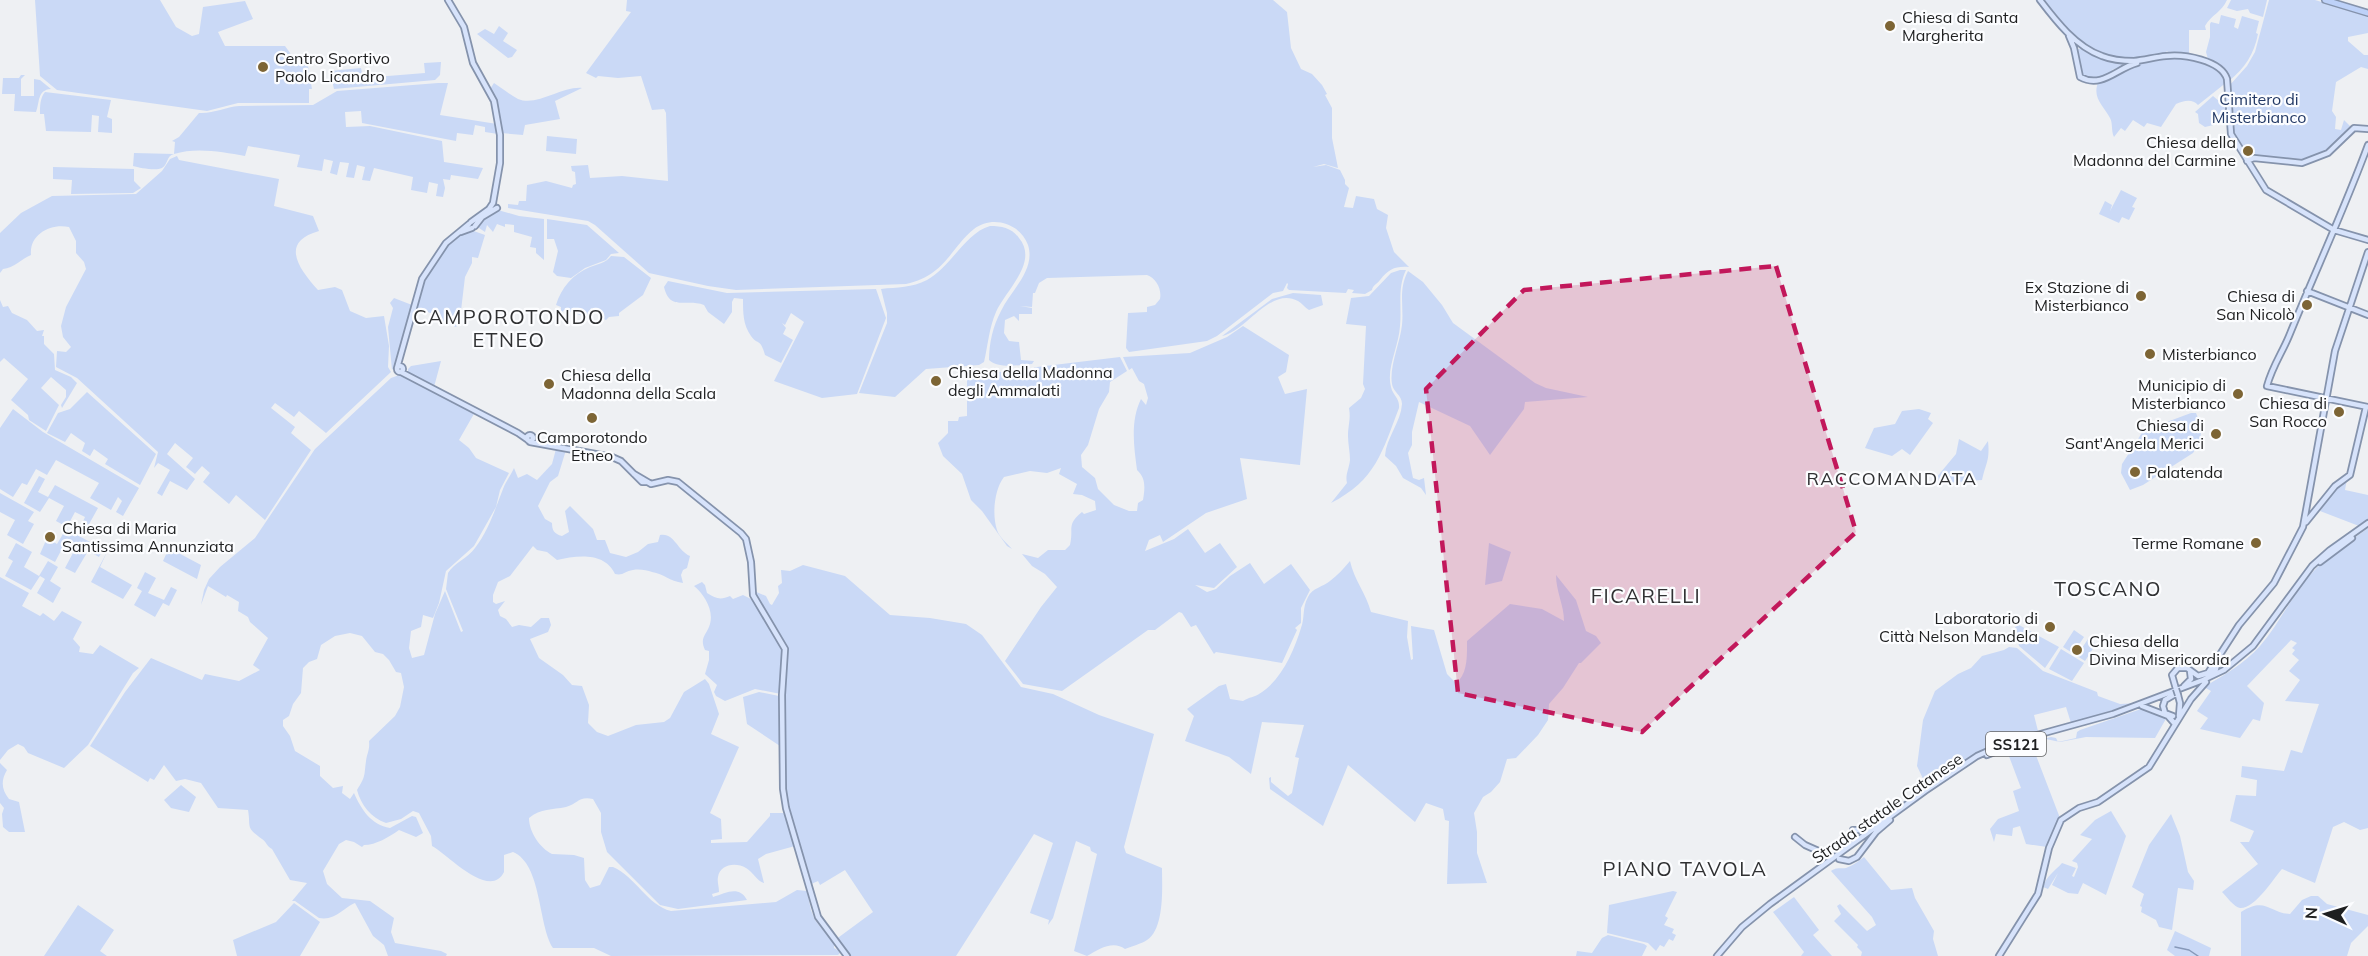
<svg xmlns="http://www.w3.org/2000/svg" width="2368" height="956" font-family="Mulish,sans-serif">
  <rect width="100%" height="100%" fill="#eef0f3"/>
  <path fill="#cad9f6" d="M 35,0 L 160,0 L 176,27 L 192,36 L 199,34 L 203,7 L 245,1 L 253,19 L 218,32 L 225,46 L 285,46 L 293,57 L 307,60 L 312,89 L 309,89 L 309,103 L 238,103 L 207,111 L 57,90 L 40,76 Z
    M 627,0 L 1273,0 L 1287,12 L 1291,48 L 1301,69 L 1312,74 L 1322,85 L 1327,94 L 1325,95 L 1332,108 L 1332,138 L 1338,168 L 1324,164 L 1313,167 L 1326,165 L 1340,170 L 1345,180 L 1345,184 L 1349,188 L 1344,207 L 1353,208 L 1356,196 L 1374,199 L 1377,209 L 1388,215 L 1386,228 L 1394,252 L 1409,267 C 1395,266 1389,269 1380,280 C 1376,285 1373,285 1372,290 L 1365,294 L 1352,293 L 1354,290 L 1348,289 L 1346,293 L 1289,290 L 1287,288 L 1288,284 L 1287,283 L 1283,291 L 1273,293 L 1217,336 L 1207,341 L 1129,352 L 1126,348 L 1128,313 L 1147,312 L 1147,307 L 1155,305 L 1160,299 C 1162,289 1156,278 1147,275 L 1047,278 L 1039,283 L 1035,293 L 1033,293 L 1032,307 L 1020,306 L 1032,308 L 1032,314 L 1019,314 L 1019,321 L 1014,316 L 1005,320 L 1004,333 L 1009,341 L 1019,342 L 1021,360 L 1034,361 L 1032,364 C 1019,365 998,369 989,360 C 989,343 993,326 1001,311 C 1011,290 1036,270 1028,245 C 1020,223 992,215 974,229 C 951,247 945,276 906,284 L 736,290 L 708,286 L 649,273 L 595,225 L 588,221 L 508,208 L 508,204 L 518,205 L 519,201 L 526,201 L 527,185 L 546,181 L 572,188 L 573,185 L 576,184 L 575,172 L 572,171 L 571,166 L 588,165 L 590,178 L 622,176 L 668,181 L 666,113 L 664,109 L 652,110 L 641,76 L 618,78 L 598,76 L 596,78 L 586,73 L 631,12 L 626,11 Z
    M 2043,0 L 2227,0 C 2222,12 2211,15 2205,26 L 2206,30 L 2189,30 L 2189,57 L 2170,54 L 2167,51 L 2163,55 C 2099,68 2079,45 2043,0 Z
    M 2231,0 L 2267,0 L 2263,17 L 2250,13 L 2248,9 L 2237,11 L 2227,8 Z
    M 2269,0 L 2315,0 L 2368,16 L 2368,33 L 2348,37 L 2348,41 L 2364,55 L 2368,55 L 2368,69 L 2361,67 L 2336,82 L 2332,111 L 2336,117 L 2335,129 L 2341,130 L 2344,120 L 2352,128 L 2338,139 L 2327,152 L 2302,161 L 2255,157 L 2255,153 L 2253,152 L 2247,155 L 2244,148 L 2241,149 C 2228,128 2233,108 2229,86 L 2247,66 L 2255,52 Z
    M 2221,15 L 2236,19 L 2234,27 L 2238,29 L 2242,16 L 2259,21 L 2256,33 L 2258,34 C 2254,54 2245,68 2229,81 C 2224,69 2220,64 2208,59 L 2206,52 L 2210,37 L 2210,24 L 2211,22 L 2219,24 Z
    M 499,26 L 508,33 L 503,41 L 517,50 L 512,57 L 508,58 L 477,34 L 485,29 L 494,34 Z
    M 2083,48 L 2122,62 L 2123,65 L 2118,70 L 2117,68 L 2112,70 L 2112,75 L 2092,81 L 2082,77 L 2077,53 L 2078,49 Z
    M 2170,57 L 2171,59 L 2172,57 L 2195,61 L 2195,62 C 2210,61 2220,69 2227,82 L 2198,105 C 2192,98 2183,101 2176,104 L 2161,127 L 2147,123 L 2144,127 L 2133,120 L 2125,131 L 2121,128 L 2114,137 C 2111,131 2113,123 2110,118 C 2104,106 2092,98 2098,83 C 2103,81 2109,79 2112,78 C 2121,74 2131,62 2143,64 L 2144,62 L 2153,62 L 2154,60 Z
    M 441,62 L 440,75 L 435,80 L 334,89 L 330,71 L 361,68 L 363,78 L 425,73 L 424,63 Z
    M 21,75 L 25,75 L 21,79 L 21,96 L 34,96 L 34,79 L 40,80 L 51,89 C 37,90 40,102 36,112 L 14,111 L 15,94 L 2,94 L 3,78 L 19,78 Z
    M 438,83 L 448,83 L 440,115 L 497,124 L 498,134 L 485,132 L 485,127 L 475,125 L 473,135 L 457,133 L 456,141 L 362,123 L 361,111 L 345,112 L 346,127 L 370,126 L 442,141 L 444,162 L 483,168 L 478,179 L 451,175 L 450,180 L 443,179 L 445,188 L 443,197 L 436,196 L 438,184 L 429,182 L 427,193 L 411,190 L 413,177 L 374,168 L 370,181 L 362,180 L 365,167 L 357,165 L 354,178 L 346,177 L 349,163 L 340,162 L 337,175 L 330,173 L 333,161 L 324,159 L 322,171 L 297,167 L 300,155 L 248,146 L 245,156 C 223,152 196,147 174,154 C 166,156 168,165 162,168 C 156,171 140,168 133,166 L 134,153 L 174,154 L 175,142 L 172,141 L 179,137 L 199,113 C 213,114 225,107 239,106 L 313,105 L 337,91 Z
    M 494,83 C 502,88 510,95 518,99 C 537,107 562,86 582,88 L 555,101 L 560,119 L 525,125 L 523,135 L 501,133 L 490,89 Z
    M 45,92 L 111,100 L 107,117 L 112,119 L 112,133 L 98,132 L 99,116 L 92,115 L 91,132 L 46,131 L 44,114 L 40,114 C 40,106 40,98 45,92 Z
    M 2213,96 L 2219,101 L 2228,101 L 2229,117 L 2226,118 L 2226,122 L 2205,127 L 2199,123 L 2198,114 L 2195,112 Z
    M 547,136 L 577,139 L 576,154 L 546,151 Z
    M 177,156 L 179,160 L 279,179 L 274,206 L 313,216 L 319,231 C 279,242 299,269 318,290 L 335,287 L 342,290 L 350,311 L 366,318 L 384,316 L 389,346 L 388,367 L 391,372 L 326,433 L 299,411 L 294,417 L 275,403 L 271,408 L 295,427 L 291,433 L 311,450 L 265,520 L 236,495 L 229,504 L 203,482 L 210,473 L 202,466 L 195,474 L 186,467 L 193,458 L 175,443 L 167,454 L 195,479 L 187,490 L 170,481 L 162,496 L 157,493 L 170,470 L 158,463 L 154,468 L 158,452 L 77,378 L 56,367 L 57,351 L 66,352 L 71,347 L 63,337 L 61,326 L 66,307 L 86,269 L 84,262 L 76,253 L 76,241 L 69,227 C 51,223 29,234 31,255 C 21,259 14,268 3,269 L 0,273 L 0,233 L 21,213 L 52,196 L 136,194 L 162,171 L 170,159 Z
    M 53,167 L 134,169 L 134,181 L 141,188 L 133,193 L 71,194 L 72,180 L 53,179 Z
    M 2121,190 L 2137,198 L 2132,207 L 2135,208 L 2129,220 L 2122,217 L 2119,223 L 2099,214 L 2105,201 L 2112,205 L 2110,211 Z
    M 498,210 L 519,216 L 544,219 L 544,260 L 536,253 L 536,248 L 530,247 L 532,237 L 514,232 L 514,225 L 505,224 L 505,227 L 497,224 L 493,232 L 487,225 L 485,232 L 479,228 L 479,221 Z
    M 547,219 L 587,225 L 619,253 L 611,254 L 606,260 L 585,268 L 571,278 L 557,276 L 553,272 L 558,251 L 554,239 L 547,239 Z
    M 990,226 C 1002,226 1012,228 1019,238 C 1039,262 1006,290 996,312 C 989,328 988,345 984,362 L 979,365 L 926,369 L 895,397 L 859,393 L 887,323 L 887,313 L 881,289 C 897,287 912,288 927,280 C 951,267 965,233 990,226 Z
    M 471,230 L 485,235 L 478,258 L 472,257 L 472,263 L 465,277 L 460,319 L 457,318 L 455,320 L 458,324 L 456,327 L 435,318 L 435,315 L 416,307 C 425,277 440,241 471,230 Z
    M 611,256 L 624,257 L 651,278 L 643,295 L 619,313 L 619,316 L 609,317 L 606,320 L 601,318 L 601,313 L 591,308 L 587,317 L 564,310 L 561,313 L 561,307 L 556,305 C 561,288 573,274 590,267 C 598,264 606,263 611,256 Z
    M 1400,270 L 1406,270 C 1397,289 1402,306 1400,326 C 1399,346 1386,368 1391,387 C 1393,396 1400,398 1399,408 C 1382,452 1376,480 1331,503 L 1347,483 C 1345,475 1349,469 1350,460 C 1350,452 1348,444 1348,436 C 1348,425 1351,419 1349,408 L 1361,398 L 1365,389 L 1363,384 L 1366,326 L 1346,324 L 1351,298 L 1369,296 L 1391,273 Z
    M 1408,271 L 1423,282 L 1442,305 L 1453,323 L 1535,383 L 1546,388 L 1588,397 L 1525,402 L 1524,409 L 1490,455 L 1470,426 L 1419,402 L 1412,432 L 1412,445 L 1408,453 L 1413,478 L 1419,480 L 1424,478 L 1426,495 L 1421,488 L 1403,478 L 1396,466 L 1385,456 C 1386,438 1401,422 1402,404 C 1402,395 1393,392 1392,384 C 1389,367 1400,343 1402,325 C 1404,306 1398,290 1408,271 Z
    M 668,281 L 727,293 L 876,289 L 886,318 L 857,394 L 822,398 L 774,381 L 804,322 L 791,313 L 785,325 L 782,323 L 786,328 L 783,334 L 793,340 L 781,363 L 765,355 C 760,337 758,346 751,336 C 743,325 743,313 743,299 L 734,298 L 732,302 L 732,312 L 724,324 L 708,312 L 704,305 C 686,298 670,312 664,287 Z
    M 1293,293 L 1321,295 L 1323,305 L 1309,310 C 1305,308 1302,303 1298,301 C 1270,286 1246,332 1222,336 L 1272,299 Z
    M 394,298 L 412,305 L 397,362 L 392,370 L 388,327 L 393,308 L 390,303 Z
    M 0,300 L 3,307 L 8,306 L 12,313 L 27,320 L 37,331 L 44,330 L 42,336 L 44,336 L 44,344 L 54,354 L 55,370 L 71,377 L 77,383 L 62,408 L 61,405 L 66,397 L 66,390 L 51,377 L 41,388 L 59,405 L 46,431 L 29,420 L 28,415 L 11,400 L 28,379 L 4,358 L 0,362 Z
    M 1243,326 L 1289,355 L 1286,372 L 1278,377 L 1285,394 L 1307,389 L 1300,465 L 1240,458 L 1247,499 L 1206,513 L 1163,542 L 1160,535 L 1149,540 L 1145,551 L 1174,539 L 1188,529 L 1205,553 L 1220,543 L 1237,567 L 1214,588 L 1195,585 L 1207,592 L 1216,589 L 1230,576 L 1250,563 L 1264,584 L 1291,564 L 1310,590 L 1301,608 L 1301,623 L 1295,628 L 1297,630 L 1282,663 L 1216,652 L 1214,654 L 1196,625 L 1191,627 L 1182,613 L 1179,612 L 1155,630 L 1148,630 L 1062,691 L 1023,684 L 1005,661 L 1041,607 L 1057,587 L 1045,574 L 1032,566 L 1022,554 L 1038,558 L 1048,550 L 1065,550 L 1070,545 C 1074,528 1066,525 1082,512 L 1084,514 L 1096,510 L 1095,501 L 1082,495 L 1073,494 L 1077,484 L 1059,474 L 1061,468 L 1047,473 L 1030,471 L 1004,477 C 994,490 992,515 997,530 C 999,537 1007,543 1012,549 L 1007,546 L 982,511 L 971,500 L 962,474 L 943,456 L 938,443 L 948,433 L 948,421 L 958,421 L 959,417 L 967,416 L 967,369 L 1014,373 L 1037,367 L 1120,357 L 1127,371 L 1110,382 L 1109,392 L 1099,409 L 1088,445 L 1081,455 L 1082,467 L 1095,478 L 1098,489 L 1114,505 L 1129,511 L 1137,511 L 1138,503 L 1143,500 C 1145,488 1146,478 1137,470 C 1134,447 1130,421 1141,399 L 1146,405 L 1148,398 L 1144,384 L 1139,381 L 1132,368 L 1129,370 L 1123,357 L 1190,353 L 1227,337 Z
    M 441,361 L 434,387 L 408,372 L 408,369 L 411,366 Z
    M 402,374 L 475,412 L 459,440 L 469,448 L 476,458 L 509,473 L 500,490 L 496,507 L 474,546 L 446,571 L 439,603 L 433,618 L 423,615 L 421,627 L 411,631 L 409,648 L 412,658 L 424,655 L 435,614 L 445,591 L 461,632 L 463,631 L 446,589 L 448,573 C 454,563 468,558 475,548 C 489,530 495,509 503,489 C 506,481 511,475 514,468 L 518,478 L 527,474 L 537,480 L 552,464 L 556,449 L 566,450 L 558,476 L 550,482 L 538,506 L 545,519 L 552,523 C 552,530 554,534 562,536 L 569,532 L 565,511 L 570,506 L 593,529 L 597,540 L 605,540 L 610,553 L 626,557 L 638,552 L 648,544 L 658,542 L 660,535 C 674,532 677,550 690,556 L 687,568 L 683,570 L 681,575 L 683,583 C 669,581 664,574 652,572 C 647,570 639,569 633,570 C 625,571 623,576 615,574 C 604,551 576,556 557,560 L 547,552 L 537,550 L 533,546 L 510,576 L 498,582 L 493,595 L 493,602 L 496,604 L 505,601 L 498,610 L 500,616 L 506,619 L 512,627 L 519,625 L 531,627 L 541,618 L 549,618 L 551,625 L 548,632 L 530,639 L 539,658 L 563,675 L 572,685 L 582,686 L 589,705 L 588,723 L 597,732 L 608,736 L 636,725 L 664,722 L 670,718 L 684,692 L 705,679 L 709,684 L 719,714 L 711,734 L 739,747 L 710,813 L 721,819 L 722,839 L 711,840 L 711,843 L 747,842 L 770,816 L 770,813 L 783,813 L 787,817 L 795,846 L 766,854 L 758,859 L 764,883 C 757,881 753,872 746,868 C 736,862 720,864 718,877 C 717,881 719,887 719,892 L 712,894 L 713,897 C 726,893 739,885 747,900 L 678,909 L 660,905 L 607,852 L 601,832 L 601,813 L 593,799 C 578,796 578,804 566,807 C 552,810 541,808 529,818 C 529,832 540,848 552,854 L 574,855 L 584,858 L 585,880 L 590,888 L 600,885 L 609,867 L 613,867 C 636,877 647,905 671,911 L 776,902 L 797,890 L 807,891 L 811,910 L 815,920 L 834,944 L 834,948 L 841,952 L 838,955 L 611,956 L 594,948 L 553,948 C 538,925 542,864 513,852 L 504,855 L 504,872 C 490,901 446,853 432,846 L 431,836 L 419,813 L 413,811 L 401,819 L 386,823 C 371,818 361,805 357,790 C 366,776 364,776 366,761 C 367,753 370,750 369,741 L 395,716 L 400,707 L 404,687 L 401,673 L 396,672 L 389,660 L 383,654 L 375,652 L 362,636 L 350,633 L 335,636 L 321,645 L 317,659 L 309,662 L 303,668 L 301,693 L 293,704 L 289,716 L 283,720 L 283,726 L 290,736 L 295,751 L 320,766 L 320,776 L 333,788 L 343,786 L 342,793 L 350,799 L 354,793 C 361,809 371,825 390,828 L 412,816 L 416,817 L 423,833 L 416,837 L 399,830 C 389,837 376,845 364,845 L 362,847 L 354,842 L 346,840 L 339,844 L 323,871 L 327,884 L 342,898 L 370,901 L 394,918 L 391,932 L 395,943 L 441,951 L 447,954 L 446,956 L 388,956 L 384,945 L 373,936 L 355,903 C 344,907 336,921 319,918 L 295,901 L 292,901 L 307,883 L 290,880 L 272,849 C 266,846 267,842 262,839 C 245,827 251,827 248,810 L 218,808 L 201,783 L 185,779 L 176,781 L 164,765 L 154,780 L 150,778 L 148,782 L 90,746 L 125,692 L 151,658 L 202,680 L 205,674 L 239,681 L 260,670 L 253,665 L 268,638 L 250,622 L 248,617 L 238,611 L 239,602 L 227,595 L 226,597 L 208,586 L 201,605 L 204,590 L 209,579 L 220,567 L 255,538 L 315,449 L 391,378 Z
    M 87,392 L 156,454 L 140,485 L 105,464 L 108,459 L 94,449 L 90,456 L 82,451 L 85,443 L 71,433 L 65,442 L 47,433 L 58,413 L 70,409 Z
    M 13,409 L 43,432 L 139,488 L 123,516 L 116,512 L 122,501 L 118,497 L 111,510 L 90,498 L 99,483 L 56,460 L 47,475 L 36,469 L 27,485 L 22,483 L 13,497 L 0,489 L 0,428 Z
    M 1919,409 L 1931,413 L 1928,419 L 1933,423 L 1910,455 L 1902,449 L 1892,456 L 1865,448 L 1874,428 L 1895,424 L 1902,411 Z
    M 2191,413 L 2196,413 C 2203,428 2203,439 2193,453 L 2143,485 L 2130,490 L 2121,473 L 2122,464 L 2145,428 L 2148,429 Z
    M 1959,439 L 1981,451 L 1988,441 C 1990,461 1986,462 1982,480 L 1931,484 L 1956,454 Z
    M 39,476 L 45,479 L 38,492 L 48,497 L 55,485 L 98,508 L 83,535 L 78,533 L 85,517 L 75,512 L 67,527 L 56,521 L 64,506 L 49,498 L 40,512 L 24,503 Z
    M 2347,479 L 2345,490 L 2368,495 L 2368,519 L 2359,526 L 2320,511 L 2336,487 Z
    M 0,493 L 34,512 L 28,521 L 34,524 L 23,544 L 7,535 L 15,520 L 0,512 Z
    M 2368,528 L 2368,828 L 2360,830 L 2344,822 L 2333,827 L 2315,883 L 2282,869 C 2273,879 2255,909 2240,908 C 2234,907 2226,896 2222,892 L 2258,864 L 2240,842 L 2249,842 L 2254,831 L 2230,821 L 2236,795 L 2256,796 L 2257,780 L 2241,777 L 2242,766 L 2284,771 L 2291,750 L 2302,753 L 2319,704 L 2285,701 L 2300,680 L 2289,671 L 2299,660 L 2292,654 L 2295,650 L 2292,648 L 2297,643 L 2291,640 L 2247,686 L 2264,703 L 2260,721 L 2253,719 L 2240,738 L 2200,729 L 2208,718 L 2197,711 L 2211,691 L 2204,687 C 2224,675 2244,664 2260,646 C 2279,624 2291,597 2310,575 C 2326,556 2348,543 2368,528 Z
    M 66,529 L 103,549 L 99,557 L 88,551 L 75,573 L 65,568 L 73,553 L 63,547 L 55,562 L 40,554 L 47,538 L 57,544 Z
    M 16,543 L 32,552 L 24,567 L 39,576 L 48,561 L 58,567 L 50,581 L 61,588 L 53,603 L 37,593 L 45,579 L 40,576 L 31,590 L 5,576 L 13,561 L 8,558 Z
    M 1489,543 L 1511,552 L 1502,581 L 1485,585 Z
    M 169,548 L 201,565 L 197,579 L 163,561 Z
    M 107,552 L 100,567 L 132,585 L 123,599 L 91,582 Z
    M 1350,561 C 1354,580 1366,593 1371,612 L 1408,621 L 1407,637 L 1411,660 L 1413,659 L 1411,626 L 1434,630 L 1447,674 L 1456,683 C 1468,674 1467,655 1467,641 L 1510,604 L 1542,609 L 1564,621 C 1564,605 1556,592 1556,575 L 1576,600 L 1586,631 L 1596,636 L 1601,643 L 1581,663 L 1579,663 L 1563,688 L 1549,704 L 1548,720 L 1538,735 L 1516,758 L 1507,759 L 1500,782 L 1491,792 L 1483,797 L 1474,813 L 1477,832 L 1477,853 L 1487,883 L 1447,884 L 1449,821 L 1445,820 L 1443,809 L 1426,803 L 1415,822 L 1348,765 L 1323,826 L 1270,789 L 1269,778 L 1271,777 L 1271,782 L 1288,796 L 1292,793 L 1299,758 L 1295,757 L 1304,725 L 1262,722 L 1251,774 L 1229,757 L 1185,741 L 1194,716 L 1187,709 L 1219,686 L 1226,684 L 1230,699 L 1243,701 C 1249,697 1255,697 1259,694 C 1281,681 1294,651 1301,628 C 1305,617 1302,608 1308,597 C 1312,588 1323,587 1330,581 C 1338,575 1344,568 1350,561 Z
    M 803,565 L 845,576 L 890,615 L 930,618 L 966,624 L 982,635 L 1021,687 L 1053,694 L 1099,715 L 1154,734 L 1124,847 L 1126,853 L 1162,868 C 1162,886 1165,928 1147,940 C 1141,944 1132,946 1125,949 C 1113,940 1099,949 1087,956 L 1074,951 L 1097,854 L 1091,851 L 1090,847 L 1076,841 L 1053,918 L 1048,925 L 1049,920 L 1030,913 L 1053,843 L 1034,834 L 956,956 L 848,956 L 835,940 L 873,912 L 845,870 L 820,885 L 818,881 L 809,885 L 785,800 L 783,706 L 787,649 L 760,606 L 754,591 L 766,596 L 770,604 L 772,605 L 779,593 L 778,586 L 782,583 L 781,570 L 790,571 Z
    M 145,572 L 156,578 L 148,593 L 164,600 L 171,587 L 177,590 L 169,606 L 163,603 L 155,617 L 134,605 L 142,591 L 137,588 Z
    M 0,577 L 29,593 L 22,606 L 40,616 L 43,613 L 54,621 L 62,611 L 82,622 L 73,639 L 80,647 L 79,652 L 93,654 L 100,645 L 139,668 L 133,673 L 88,745 L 64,768 L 28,753 L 24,747 L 18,744 L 8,750 L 0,760 Z
    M 702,582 L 705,585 L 707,593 C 716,599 721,600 730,596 L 733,599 L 743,595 L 753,600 L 783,649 L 781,694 L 755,689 L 725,701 L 716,696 L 714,692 L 717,685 L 705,674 L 709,660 L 709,651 L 705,650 C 699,637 707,635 710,624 C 714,610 704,594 694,586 Z
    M 2019,625 L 2059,647 L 2045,668 L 2019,646 L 2015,627 Z
    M 2074,630 L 2084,637 L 2074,652 L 2078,654 L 2088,639 L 2096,644 L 2085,661 L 2063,647 Z
    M 2009,647 L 2017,648 L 2043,671 L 2097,692 L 2098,696 L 2120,704 L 2139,703 L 2071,723 L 2066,707 L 2034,715 L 2038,731 L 2005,741 L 1969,759 L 1864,831 L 1926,785 L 1917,766 L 1923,720 L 1935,691 L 1958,674 L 1971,668 L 1982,656 L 2004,650 Z
    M 2061,649 L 2084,663 L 2072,681 L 2049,669 Z
    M 759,692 L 779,696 L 781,701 L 780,746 L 747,724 L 743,697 Z
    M 2144,708 L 2167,717 L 2155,738 L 2086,737 L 2060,742 L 2046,739 L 2013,746 L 2051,737 L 2056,738 L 2058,742 L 2076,738 L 2077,732 L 2080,730 Z
    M 2032,745 L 2060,818 L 2047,847 L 2026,844 L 2020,826 L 2013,828 L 2012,836 L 1996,834 L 1994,842 L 1990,829 L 1998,819 L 2019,811 L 2013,791 L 2021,788 L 2007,751 Z
    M 0,763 L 7,770 C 1,780 1,789 9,799 L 19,802 L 25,832 L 9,832 L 3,827 L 2,814 L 4,808 L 0,803 Z
    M 181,785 L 196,797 L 189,812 L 171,808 L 164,800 Z
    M 2111,811 L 2126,836 L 2106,895 L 2083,883 L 2078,894 L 2068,893 L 2052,885 L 2058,873 L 2048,889 L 2043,887 C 2046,876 2055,871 2062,863 L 2076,868 L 2072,876 L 2074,877 L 2078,867 L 2077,863 L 2072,861 L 2092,839 L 2080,835 L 2095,820 Z
    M 2171,814 L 2180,836 L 2188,872 L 2194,881 L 2193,890 L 2178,888 L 2172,930 L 2159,927 L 2156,920 L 2141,912 L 2142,907 L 2140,906 L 2144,894 L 2132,887 L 2149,845 Z
    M 1864,857 L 1891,890 L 1912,888 L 1915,898 L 1934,931 L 1933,939 L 1938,956 L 1861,956 L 1862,952 L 1857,947 L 1858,945 L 1834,921 L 1841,914 L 1837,906 L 1840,904 L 1867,931 L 1876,925 L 1872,917 L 1831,871 C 1837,867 1839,869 1846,868 C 1852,866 1859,861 1864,857 Z
    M 1673,891 L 1677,892 L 1665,916 L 1668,918 L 1664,925 L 1674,929 L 1672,933 L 1676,935 L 1673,941 L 1669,939 L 1664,947 L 1660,945 L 1656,951 L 1648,943 L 1607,933 L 1609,905 Z
    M 2311,896 L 2318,896 L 2327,904 L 2368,915 L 2368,926 L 2351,943 L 2347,956 L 2241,956 L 2241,912 C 2266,896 2269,913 2290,914 L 2302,900 Z
    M 1794,897 L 1819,930 L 1813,935 L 1832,956 L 1801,956 L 1804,952 L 1773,912 Z
    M 294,903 L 320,922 L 300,956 L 237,956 L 233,940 L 276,922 Z
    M 78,905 L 114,930 L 100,951 L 107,956 L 44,956 Z
    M 2175,931 L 2211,948 L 2209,956 L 2175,956 L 2167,950 Z
    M 1608,935 L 1644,944 L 1647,946 L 1642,956 L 1576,956 L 1577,951 L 1592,953 L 1602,938 Z"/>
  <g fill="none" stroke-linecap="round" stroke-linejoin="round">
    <path stroke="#8799b9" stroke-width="1.5" d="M 2175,947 L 2189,950 L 2198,956"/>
    <g stroke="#8593ac" stroke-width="8">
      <path id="major" d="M 448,0 L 464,27 L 473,63 L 494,101 L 500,135 L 500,163 L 493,203 L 489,209 L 471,222
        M 2040,0 C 2056,21 2076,47 2102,56 C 2112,60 2123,61 2134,61 C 2145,60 2155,57 2166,56 C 2184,54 2221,60 2227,79 L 2231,134 L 2266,190 L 2334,230 L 2368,240
        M 2069,36 L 2074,48 L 2080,77 C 2102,89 2117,68 2137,63
        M 2368,145 C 2344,210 2315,272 2289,336 C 2282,353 2272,367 2267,386 L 2368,407
        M 2247,161 L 2254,158 L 2302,163 L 2328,153 L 2354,128 L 2368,129
        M 475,226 L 482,217 L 497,208
        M 461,232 L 472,228
        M 2307,291 L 2368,315
        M397 369a3 3 0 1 1 6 0a3 3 0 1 1-6 0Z
        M 397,368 L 422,279 L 446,243 L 469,224
        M 401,372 L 518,433 L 528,440
        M527 438a3 3 0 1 1 6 0a3 3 0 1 1-6 0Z
        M 530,442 L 612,457 L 621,461 L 642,482 L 646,482
        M 634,474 L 651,484 L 668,480 L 678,482 L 741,533 L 746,539 L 751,562 L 753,595 L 785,649 L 782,695 L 783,789 L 786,808 L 818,917 L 847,956
        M 2306,522 L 2335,486 L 2350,475 L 2366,407
        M 2320,562 L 2352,538
        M 2211,674 L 2216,669 L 2217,659
        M 2184,686 L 2191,679 L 2190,671
        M 2176,689 L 2172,675 L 2178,668 L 2187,668 L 2198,676 L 2208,673 L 2239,625 L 2274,583 L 2303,527 L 2335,351 L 2368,252
        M 2178,695 L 2180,703 L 2179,716
        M 2142,706 L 2168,716 L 2175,724
        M 2173,716 L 2165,713 L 2163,706 L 2165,700 L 2177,693
        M 1987,755 L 2010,746
        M 1853,830 L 1868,830
        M 1795,837 L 1805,845 L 1832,857
        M 1839,859 L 1849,861 L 1857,857 L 1876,832 L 1890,820
        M 1717,956 L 1742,927 L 1770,904 L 1925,791 L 1977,756 L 2004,744 L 2113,714 L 2203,680 L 2224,670 L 2253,646 L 2312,566 L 2330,550 L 2368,523
        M 1999,956 L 2038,894 L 2049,848 L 2061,820 L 2079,808 L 2098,802 L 2149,767 L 2191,699 L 2206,682"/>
    </g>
    <g stroke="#8593ac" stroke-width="8">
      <path id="highway" d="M 2325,0 L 2368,13"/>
    </g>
    <use href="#major" stroke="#d7e3fb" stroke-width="4.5"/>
    <use href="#highway" stroke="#bdd1f8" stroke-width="5"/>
    <g stroke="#8593ac" stroke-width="8" stroke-linecap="butt">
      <path id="major-bridge" d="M 2176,689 L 2178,695"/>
    </g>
    <use href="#major-bridge" stroke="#d7e3fb" stroke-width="4.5"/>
  </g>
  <path fill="#c2185b" fill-opacity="0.2" stroke="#c2185b" stroke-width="4.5" stroke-dasharray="12 8" stroke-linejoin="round" d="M 1776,266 L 1856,532 L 1642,732 L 1458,693 L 1426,389 L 1524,290 Z"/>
  <g fill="#7d6535" stroke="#fcfdff" stroke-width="2">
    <circle cx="1890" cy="26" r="6"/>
    <circle cx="263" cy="67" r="6"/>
    <circle cx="2248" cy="151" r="6"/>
    <circle cx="2141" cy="296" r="6"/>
    <circle cx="2307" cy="305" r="6"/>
    <circle cx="2150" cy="354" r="6"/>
    <circle cx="936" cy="381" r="6"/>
    <circle cx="549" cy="384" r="6"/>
    <circle cx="2238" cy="394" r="6"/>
    <circle cx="2339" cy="412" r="6"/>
    <circle cx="592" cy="418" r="6"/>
    <circle cx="2216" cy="434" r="6"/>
    <circle cx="2135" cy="472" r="6"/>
    <circle cx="50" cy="537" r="6"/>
    <circle cx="2256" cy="543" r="6"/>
    <circle cx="2050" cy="627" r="6"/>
    <circle cx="2077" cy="650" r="6"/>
  </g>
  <g text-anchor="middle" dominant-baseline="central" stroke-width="4.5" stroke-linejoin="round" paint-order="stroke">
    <rect fill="#fcfdff" stroke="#616263" stroke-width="1.5" x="1986" y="732" width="60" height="24" rx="4.5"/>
    <g font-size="15" font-weight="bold" fill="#1e1f20">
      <text x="2016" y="744">SS121</text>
    </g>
    <g font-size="16" fill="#1e1f20" stroke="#fcfdff" text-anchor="start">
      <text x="1902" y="17">Chiesa di Santa<tspan x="1902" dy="18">Margherita</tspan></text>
      <text x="275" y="58">Centro Sportivo<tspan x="275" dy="18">Paolo Licandro</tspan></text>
      <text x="2236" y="142" text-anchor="end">Chiesa della<tspan x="2236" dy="18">Madonna del Carmine</tspan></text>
      <text x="2129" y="287" text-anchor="end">Ex Stazione di<tspan x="2129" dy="18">Misterbianco</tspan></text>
      <text x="2295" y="296" text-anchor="end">Chiesa di<tspan x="2295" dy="18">San Nicolò</tspan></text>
      <text x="2162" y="354">Misterbianco</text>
      <text x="948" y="372">Chiesa della Madonna<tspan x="948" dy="18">degli Ammalati</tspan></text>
      <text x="561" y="375">Chiesa della<tspan x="561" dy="18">Madonna della Scala</tspan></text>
      <text x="2226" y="385" text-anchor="end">Municipio di<tspan x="2226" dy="18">Misterbianco</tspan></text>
      <text x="2327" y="403" text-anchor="end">Chiesa di<tspan x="2327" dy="18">San Rocco</tspan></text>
      <text x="2204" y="425" text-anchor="end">Chiesa di<tspan x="2204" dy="18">Sant'Angela Merici</tspan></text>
      <text x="592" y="437" text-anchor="middle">Camporotondo<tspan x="592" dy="18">Etneo</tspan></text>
      <text x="2147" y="472">Palatenda</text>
      <text x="62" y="528">Chiesa di Maria<tspan x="62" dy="18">Santissima Annunziata</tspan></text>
      <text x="2244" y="543" text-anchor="end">Terme Romane</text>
      <text x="2038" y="618" text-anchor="end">Laboratorio di<tspan x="2038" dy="18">Città Nelson Mandela</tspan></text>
      <text x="2089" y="641">Chiesa della<tspan x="2089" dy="18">Divina Misericordia</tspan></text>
    </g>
    <g font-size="16" fill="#233965" stroke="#fcfdff">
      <text x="2259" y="99">Cimitero di<tspan x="2259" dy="18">Misterbianco</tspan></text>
    </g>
    <g font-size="16" fill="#1e1f20" stroke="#fcfdff">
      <text transform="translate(1887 808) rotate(-35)">Strada statale Catanese</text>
    </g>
    <g font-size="18" letter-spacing="1.5" fill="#303133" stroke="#fcfdff">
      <text x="1892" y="478">RACCOMANDATA</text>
    </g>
    <g font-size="20" letter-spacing="1.5" fill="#303133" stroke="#fcfdff">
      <text x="509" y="316">CAMPOROTONDO<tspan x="509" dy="23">ETNEO</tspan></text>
      <text x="2108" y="588">TOSCANO</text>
      <text x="1646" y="595">FICARELLI</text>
      <text x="1685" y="868">PIANO TAVOLA</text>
    </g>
  </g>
  <g transform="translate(2326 914) rotate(274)" stroke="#fcfdff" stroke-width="4.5" paint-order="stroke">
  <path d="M0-4.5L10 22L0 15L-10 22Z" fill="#1e1f20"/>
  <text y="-9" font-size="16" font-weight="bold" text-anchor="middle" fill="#1e1f20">N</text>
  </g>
</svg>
